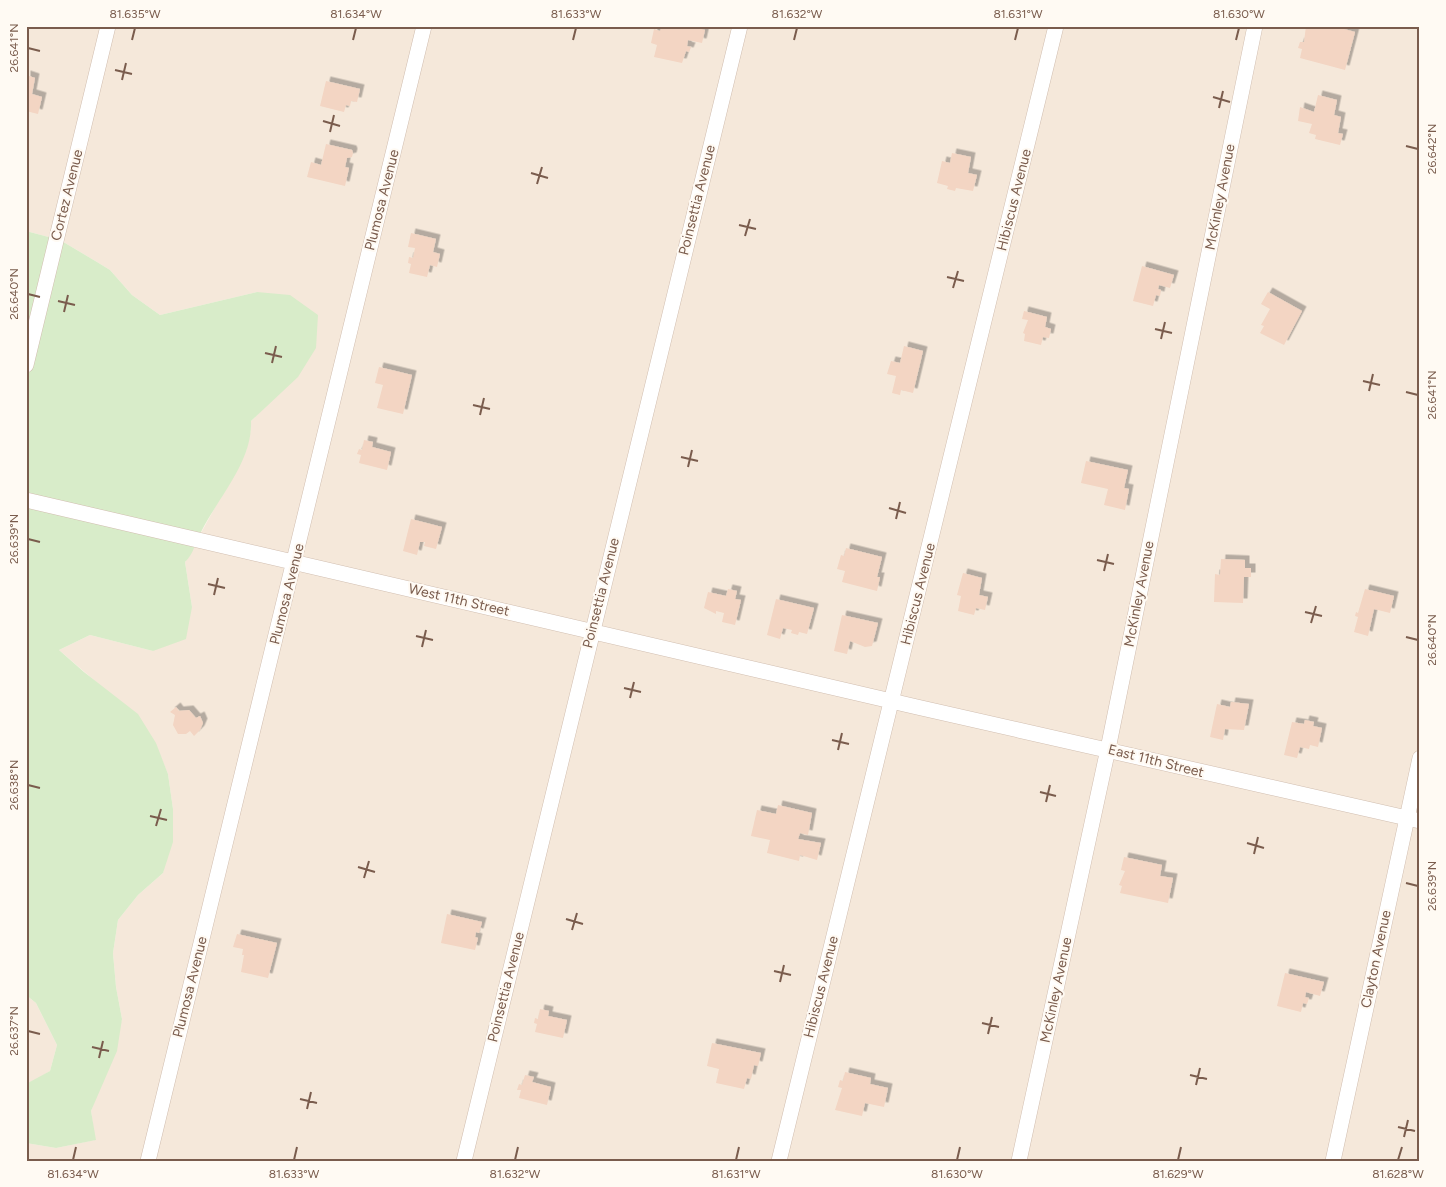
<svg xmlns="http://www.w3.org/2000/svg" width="1446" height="1187" font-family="Figtree,sans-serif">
  <defs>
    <filter id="shadow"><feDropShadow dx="4.5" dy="-4.5" stdDeviation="0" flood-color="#0004"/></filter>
  </defs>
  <rect width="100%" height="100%" fill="#fdf6ec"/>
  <path fill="#f5e8da" d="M 26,26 L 1420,26 L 1420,1161 L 26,1161 L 26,1143 L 56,1148 L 95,1140 L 91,1111 L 122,1019 L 116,987 L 113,953 L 118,920 L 138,895 L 163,873 L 173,809 L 168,774 L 155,743 L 109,693 L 59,650 L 90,635 L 153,651 L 192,607 L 185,562 L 246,451 L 251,429 L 251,421 L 273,399 L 257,292 L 160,315 L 132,295 L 110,270 L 97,262 L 60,240 L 26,231 Z
    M 26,995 L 36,1003 L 57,1045 L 50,1071 L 28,1085 Z"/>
  <path fill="#d8ecc9" d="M 26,231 L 60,240 L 97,262 L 110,270 L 132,295 L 160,315 L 257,292 L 290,295 L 318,315 L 316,348 L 298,377 L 251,421 C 253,461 218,498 201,532 C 195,542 194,554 185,562 L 192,607 L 186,639 L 153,651 L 90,635 L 59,650 L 84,672 L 138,714 L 156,743 L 168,774 L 173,809 L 173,842 L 163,873 L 138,895 L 118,920 L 113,953 L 116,987 L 122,1019 L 117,1051 L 91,1111 L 96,1140 L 56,1148 L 26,1143 L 26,1084 L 50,1071 L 57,1045 L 36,1003 L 26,995 Z"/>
  <path fill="#f3d5c3" filter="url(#shadow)" d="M 662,26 L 690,26 L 705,30 L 702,43 L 688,40 L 687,46 L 691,47 L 689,52 L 686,51 L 682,63 L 654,57 L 657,45 L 651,43 L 654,29 L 660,31 Z
    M 1306,26 L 1333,26 L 1355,32 L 1345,70 L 1300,58 L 1302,49 L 1298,48 L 1300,42 L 1304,42 Z
    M 26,75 L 35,78 L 32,94 L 42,97 L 38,114 L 26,111 Z
    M 326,81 L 360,89 L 357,102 L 351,101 L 350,106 L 346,105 L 344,112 L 320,106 Z
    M 1318,95 L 1337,100 L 1334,115 L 1341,117 L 1338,133 L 1343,134 L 1340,145 L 1315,139 L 1316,135 L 1309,133 L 1312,124 L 1298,121 L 1300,107 L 1314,112 Z
    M 326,144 L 352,150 L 353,153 L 352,157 L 347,158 L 345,167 L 349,168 L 345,186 L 307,177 L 311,162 L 321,165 Z
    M 952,153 L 971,157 L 968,173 L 977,175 L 973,191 L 956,188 L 955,191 L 947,189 L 948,186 L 937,183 L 942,161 L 950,163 Z
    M 411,233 L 436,239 L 433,252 L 440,254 L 437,267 L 430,265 L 427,277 L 409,273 L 411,264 L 408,263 L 409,257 L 413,258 L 415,248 L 408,247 Z
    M 1142,266 L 1174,275 L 1170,288 L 1159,285 L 1158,289 L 1161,290 L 1160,296 L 1156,295 L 1153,306 L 1133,301 Z
    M 1268,292 L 1302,311 L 1284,345 L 1260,333 L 1264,326 L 1261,325 L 1270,309 L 1261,304 Z
    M 1024,311 L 1047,317 L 1045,327 L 1051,329 L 1049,338 L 1043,337 L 1041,345 L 1024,341 L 1025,334 L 1023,333 L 1028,320 L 1022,319 Z
    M 904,346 L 923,351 L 913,393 L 901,390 L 900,395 L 892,393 L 896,376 L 887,374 L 891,361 L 900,363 Z
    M 379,367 L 412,375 L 403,414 L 377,408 L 383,385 L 375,383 Z
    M 364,440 L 373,442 L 372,447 L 391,452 L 387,470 L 359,463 L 361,455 L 357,454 L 359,449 L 362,450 Z
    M 1086,461 L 1128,470 L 1124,488 L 1129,489 L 1125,510 L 1104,505 L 1108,489 L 1081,483 Z
    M 411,519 L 442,527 L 436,549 L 424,546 L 425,542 L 420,542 L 417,555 L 403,551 Z
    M 846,548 L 882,557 L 877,577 L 880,577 L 877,591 L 842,582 L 845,571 L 837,569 L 841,555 L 844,556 Z
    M 1221,559 L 1245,560 L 1245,568 L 1251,568 L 1251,577 L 1244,577 L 1243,603 L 1214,602 L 1215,574 L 1220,575 Z
    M 963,573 L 982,578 L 979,595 L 988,597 L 985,610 L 976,608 L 974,615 L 958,611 L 961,596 L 957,595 Z
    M 728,589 L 737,591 L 735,599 L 741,600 L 735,625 L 722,622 L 724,613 L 716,611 L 716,614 L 704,608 L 708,592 L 726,596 Z
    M 1365,589 L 1394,596 L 1390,613 L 1374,609 L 1368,636 L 1354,632 L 1358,617 L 1355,616 L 1356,612 L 1358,613 Z
    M 776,599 L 814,608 L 807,634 L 799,632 L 798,635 L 791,633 L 792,630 L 783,628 L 780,639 L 767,635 Z
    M 842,615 L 878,623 L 872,646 L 865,647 L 850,641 L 847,654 L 834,651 Z
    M 1231,702 L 1249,704 L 1244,730 L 1225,729 L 1223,740 L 1210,737 L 1217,704 L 1230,707 Z
    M 176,707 L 179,711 L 189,710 L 196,718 L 200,716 L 203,723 L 200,730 L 194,736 L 190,731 L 186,734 L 178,734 L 173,725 L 175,715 L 170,712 Z
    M 1305,720 L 1314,722 L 1313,726 L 1322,728 L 1318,747 L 1310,745 L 1309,749 L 1300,747 L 1297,758 L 1284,755 L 1292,722 L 1304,724 Z
    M 778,805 L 812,813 L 808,835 L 800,833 L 798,839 L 821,843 L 817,860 L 800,855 L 799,861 L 767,853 L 770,840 L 751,836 L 757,810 L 776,814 Z
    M 1124,857 L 1162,865 L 1160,876 L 1173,878 L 1168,903 L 1120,893 L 1122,886 L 1119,885 L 1125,871 L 1121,870 Z
    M 447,914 L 482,922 L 479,933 L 476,932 L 475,937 L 478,938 L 475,950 L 441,943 Z
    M 237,934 L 277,943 L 268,978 L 241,972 L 244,955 L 242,955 L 243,949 L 233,947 Z
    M 1285,973 L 1324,982 L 1320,996 L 1306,992 L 1305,997 L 1309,998 L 1307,1004 L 1303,1003 L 1301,1012 L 1277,1006 Z
    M 540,1009 L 549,1011 L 548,1016 L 567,1020 L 563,1038 L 535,1032 L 537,1024 L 534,1023 L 535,1018 L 538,1019 Z
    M 712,1043 L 761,1053 L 758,1066 L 754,1065 L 751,1079 L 747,1078 L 744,1089 L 716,1083 L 719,1069 L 707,1066 Z
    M 845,1072 L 871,1078 L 870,1084 L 888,1088 L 884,1107 L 865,1103 L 862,1116 L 835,1110 L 842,1088 L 838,1087 L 840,1080 L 843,1081 Z
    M 525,1075 L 534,1077 L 532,1082 L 551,1087 L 547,1105 L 519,1098 L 521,1090 L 517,1090 L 519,1084 L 522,1085 Z"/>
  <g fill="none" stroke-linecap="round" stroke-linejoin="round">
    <g stroke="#d1beb0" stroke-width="16">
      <path id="minor" d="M 26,365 L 108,26
        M 26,500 L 917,707 L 1420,821
        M 148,1161 L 424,26
        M 464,1161 L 740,26
        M 779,1161 L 1056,26
        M 1019,1161 L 1108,749 L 1255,26
        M 1333,1161 L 1420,758"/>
    </g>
    <use href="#minor" stroke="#fff" stroke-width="15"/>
  </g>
  <path fill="none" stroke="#7a5c4d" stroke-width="2" d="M 132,40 L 135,28M 353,40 L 356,28M 573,40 L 576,28M 794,40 L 797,28M 1015,40 L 1018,28M 1236,40 L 1239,28M 28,48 L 40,51M 115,70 L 132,74M 122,80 L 126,63M 1213,97 L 1230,102M 1219,108 L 1223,91M 323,121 L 340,126M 330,132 L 334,115M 1406,146 L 1418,149M 531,173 L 548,178M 537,184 L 542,167M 739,225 L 756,229M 745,236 L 750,219M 947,277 L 964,281M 953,288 L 958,271M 28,294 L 40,297M 58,301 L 75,305M 64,312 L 68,295M 1155,329 L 1172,333M 1161,339 L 1165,322M 265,353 L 282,357M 272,363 L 276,346M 1363,381 L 1380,385M 1369,391 L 1373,374M 1406,392 L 1418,395M 473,405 L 490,409M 480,415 L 484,398M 681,457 L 698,461M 688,467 L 692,450M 889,508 L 906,513M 896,519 L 900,502M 28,539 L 40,542M 1097,560 L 1114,564M 1104,571 L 1108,554M 208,584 L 225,588M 214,595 L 218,578M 1305,612 L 1322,616M 1311,623 L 1316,606M 416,636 L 433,640M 1406,637 L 1418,640M 422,647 L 426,630M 624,688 L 641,692M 630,698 L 634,682M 832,740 L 849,744M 838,750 L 842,733M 28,785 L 40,788M 1040,792 L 1056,796M 1046,802 L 1050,785M 150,816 L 167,820M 156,826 L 161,809M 1247,843 L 1264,848M 1254,854 L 1258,837M 358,867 L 375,872M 364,878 L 369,861M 1406,883 L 1418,886M 566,919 L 583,924M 572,930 L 577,913M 774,971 L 791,975M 780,982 L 784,965M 982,1023 L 999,1027M 28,1031 L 40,1034M 988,1034 L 992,1017M 92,1047 L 109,1051M 99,1058 L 103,1041M 1190,1075 L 1207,1079M 1196,1085 L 1200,1068M 300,1099 L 317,1103M 307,1109 L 311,1092M 1398,1127 L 1415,1131M 1404,1137 L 1408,1120M 73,1160 L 76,1147M 294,1160 L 297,1147M 515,1160 L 518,1147M 736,1160 L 739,1147M 957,1160 L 960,1147M 1178,1160 L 1181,1147M 1398,1160 L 1402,1147"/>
  <g text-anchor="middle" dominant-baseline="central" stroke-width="4" stroke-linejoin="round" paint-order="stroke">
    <g font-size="14" fill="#7a5c4d" stroke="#fffaf3">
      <text transform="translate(67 195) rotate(-76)">Cortez Avenue</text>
      <text transform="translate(1220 197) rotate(-79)">McKinley Avenue</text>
      <text transform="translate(382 200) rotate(-76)">Plumosa Avenue</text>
      <text transform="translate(697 200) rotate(-76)">Poinsettia Avenue</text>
      <text transform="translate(1014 200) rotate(-76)">Hibiscus Avenue</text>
      <text transform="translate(601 593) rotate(-76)">Poinsettia Avenue</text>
      <text transform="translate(287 594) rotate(-76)">Plumosa Avenue</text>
      <text transform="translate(918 594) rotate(-76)">Hibiscus Avenue</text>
      <text transform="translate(1139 594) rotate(-79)">McKinley Avenue</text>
      <text transform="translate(459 600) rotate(13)">West 11th Street</text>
      <text transform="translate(1156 761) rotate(14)">East 11th Street</text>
      <text transform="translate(1376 959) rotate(-78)">Clayton Avenue</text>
      <text transform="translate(190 987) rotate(-76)">Plumosa Avenue</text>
      <text transform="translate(506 987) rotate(-76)">Poinsettia Avenue</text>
      <text transform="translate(821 987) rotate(-76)">Hibiscus Avenue</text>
      <text transform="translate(1056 990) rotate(-78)">McKinley Avenue</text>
    </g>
  </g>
  <rect width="1446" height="1187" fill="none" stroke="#fffaf3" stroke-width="55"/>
  <rect x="28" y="28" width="1390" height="1132" fill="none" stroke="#7a5c4d" stroke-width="2"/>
  <g font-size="12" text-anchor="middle" fill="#7a5c4d">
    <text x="135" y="18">81.635°W</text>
    <text x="356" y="18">81.634°W</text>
    <text x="576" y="18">81.633°W</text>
    <text x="797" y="18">81.632°W</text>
    <text x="1018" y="18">81.631°W</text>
    <text x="1239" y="18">81.630°W</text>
    <text transform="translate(14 48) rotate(-90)" y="4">26.641°N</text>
    <text transform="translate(1432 149) rotate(-90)" y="4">26.642°N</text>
    <text transform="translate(14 294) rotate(-90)" y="4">26.640°N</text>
    <text transform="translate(1432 395) rotate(-90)" y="4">26.641°N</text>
    <text transform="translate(14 539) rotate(-90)" y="4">26.639°N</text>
    <text transform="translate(1432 640) rotate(-90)" y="4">26.640°N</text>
    <text transform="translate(14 785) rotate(-90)" y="4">26.638°N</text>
    <text transform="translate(1432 886) rotate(-90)" y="4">26.639°N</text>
    <text transform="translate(14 1031) rotate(-90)" y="4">26.637°N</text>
    <text x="73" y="1178">81.634°W</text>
    <text x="294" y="1178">81.633°W</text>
    <text x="515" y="1178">81.632°W</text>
    <text x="736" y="1178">81.631°W</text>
    <text x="957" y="1178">81.630°W</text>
    <text x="1178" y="1178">81.629°W</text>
    <text x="1398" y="1178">81.628°W</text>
  </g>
</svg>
